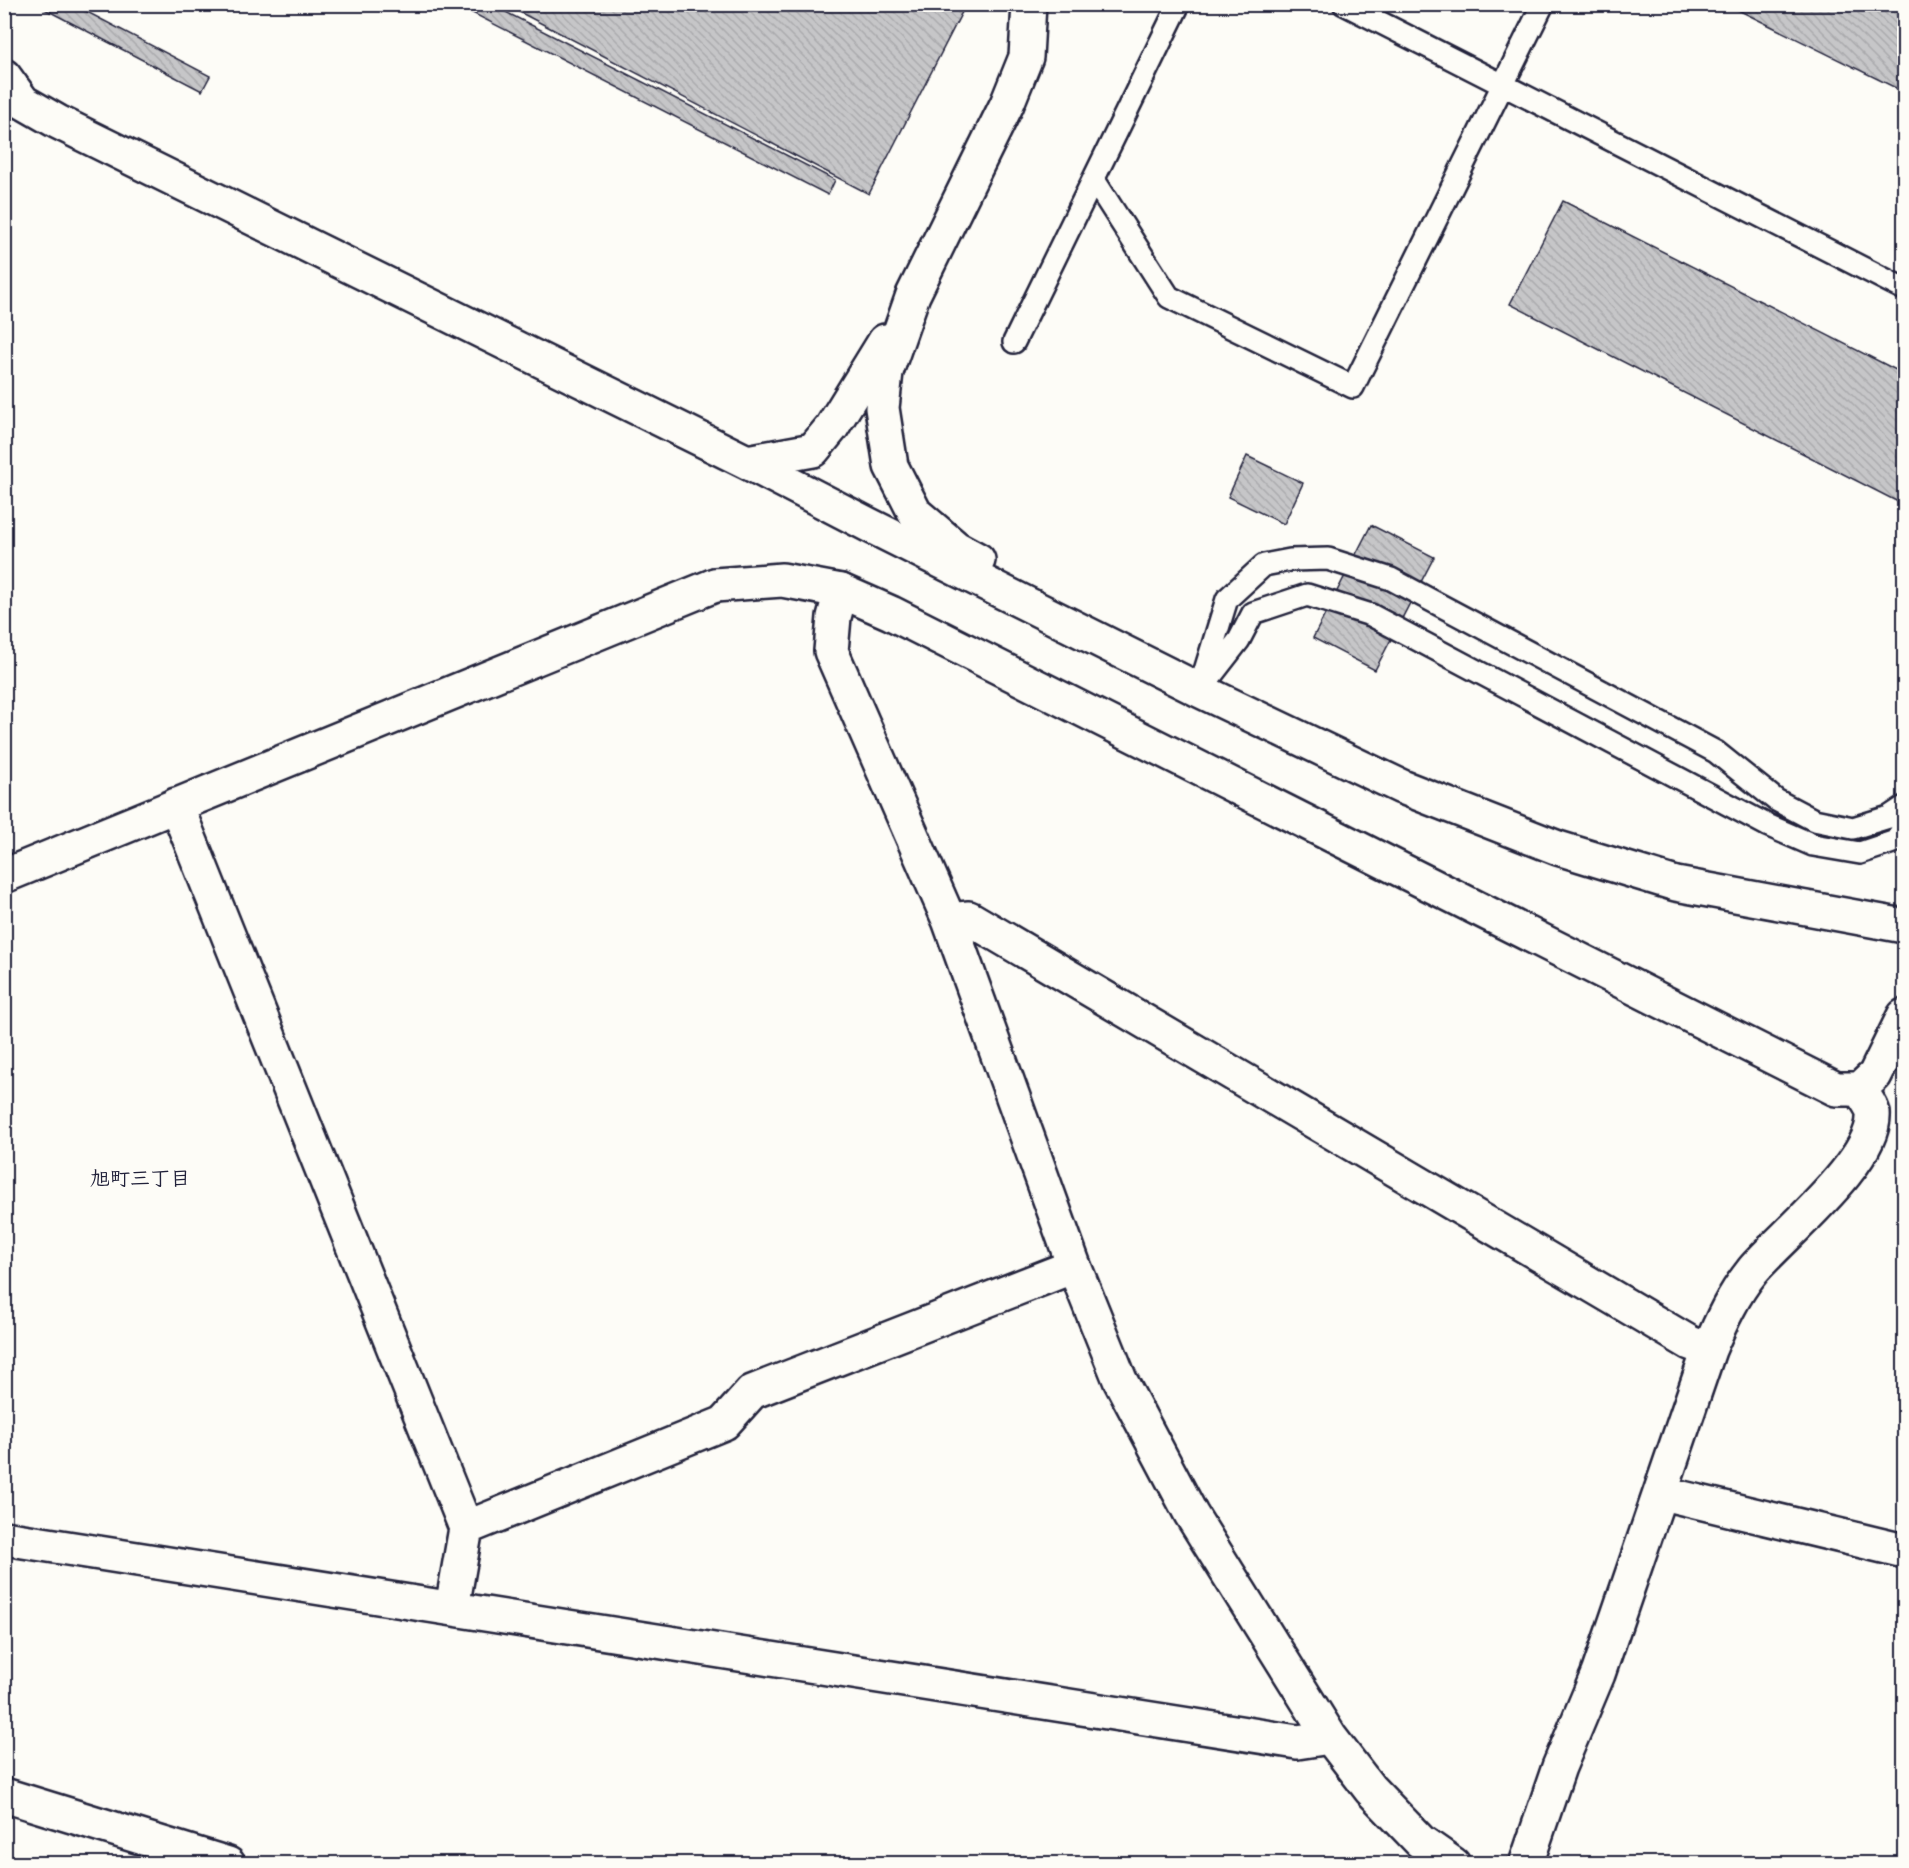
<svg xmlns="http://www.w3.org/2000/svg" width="1909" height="1868" font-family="'Architects Daughter','Klee One',sans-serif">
  <defs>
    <pattern id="building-back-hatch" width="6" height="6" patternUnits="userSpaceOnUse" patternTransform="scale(1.5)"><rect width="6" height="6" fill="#c6c6c8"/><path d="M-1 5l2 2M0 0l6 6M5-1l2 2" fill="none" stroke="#aaaaad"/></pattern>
  </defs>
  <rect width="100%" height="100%" fill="#fdfcf7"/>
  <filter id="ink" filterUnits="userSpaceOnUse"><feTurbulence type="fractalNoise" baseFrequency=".0167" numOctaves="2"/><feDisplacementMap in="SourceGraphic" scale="12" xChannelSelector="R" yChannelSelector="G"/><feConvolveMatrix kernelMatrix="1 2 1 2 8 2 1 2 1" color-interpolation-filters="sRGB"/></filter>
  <g filter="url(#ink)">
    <path fill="url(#building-back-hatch)" stroke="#22223b" stroke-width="1.5" d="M 35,4 L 72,4 L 210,76 L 202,91 Z
      M 455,4 L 490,4 L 835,180 L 828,195 Z
      M 504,4 L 963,4 L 963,10 L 869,194 Z
      M 1726,4 L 1904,4 L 1904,92 Z
      M 1563,201 L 1904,374 L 1904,505 L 1510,304 Z
      M 1247,456 L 1303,483 L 1284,524 L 1228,497 Z
      M 1371,525 L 1434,557 L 1375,670 L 1313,638 Z"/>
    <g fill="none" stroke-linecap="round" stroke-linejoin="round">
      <g stroke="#22223b" stroke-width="26">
        <path id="lane" d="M 1344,4 L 1904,289
          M 1094,180 L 1169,297 L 1353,387 L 1543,4
          M 1014,342 L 1179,4
          M 1207,681 L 1239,640 L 1253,613 L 1307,595 L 1371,615 L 1767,825 L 1813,845 L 1860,853 L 1896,841 L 1904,826
          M 1199,690 L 1227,599 L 1264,565 L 1290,560 L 1328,559 L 1391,579 L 1716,752 L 1776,800 L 1814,820 L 1853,828 L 1889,817 L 1904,807"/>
      </g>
      <g stroke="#22223b" stroke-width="38">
        <path id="street" d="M 841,591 L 834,617 L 831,651 L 949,920 L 1074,1266 L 1120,1380 L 1191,1514 L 1330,1737 L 1370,1789 L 1420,1841 L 1453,1864
          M 176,805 L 466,1528 L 452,1608
          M 4,876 L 715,585
          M 949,920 L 969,918 L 1690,1343 L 1709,1350
          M 1662,1493 L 1904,1551
          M 466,1528 L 724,1423 L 752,1392 L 1074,1266
          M 4,1538 L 1297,1742 L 1330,1737
          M 4,1795 L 228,1864
          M 1526,1864 L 1559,1767 L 1598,1674 L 1709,1350 C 1721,1321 1733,1295 1753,1270 C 1783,1235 1877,1160 1873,1113 C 1872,1106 1863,1095 1860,1089"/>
      </g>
      <g stroke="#22223b" stroke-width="38">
        <path id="secondary" d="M 4,76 L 23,102 L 58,122 L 747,462 L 869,525 L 1199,690 L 1402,787 L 1558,848 L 1676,884 L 1904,926
          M 747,462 L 813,450 L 832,427 L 885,341
          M 978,560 L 956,548 L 915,513 L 891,466 L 882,408 L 886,372 L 913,295 L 1007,104 L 1026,57 L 1029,4
          M 715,585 L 782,580 L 841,591 L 891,613 L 1836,1089 L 1860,1089 L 1875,1075 L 1904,1016"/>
      </g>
      <use href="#lane" stroke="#fdfcf7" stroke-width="21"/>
      <use href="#street" stroke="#fdfcf7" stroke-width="33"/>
      <use href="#secondary" stroke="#fdfcf7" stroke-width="33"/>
    </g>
  </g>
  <g text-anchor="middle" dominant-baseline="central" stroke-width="5" stroke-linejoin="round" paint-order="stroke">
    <g font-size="20" font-weight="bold" fill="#22223b" stroke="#fdfcf7">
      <text x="140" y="1179">旭町三丁目</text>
    </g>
  </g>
  <rect width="1909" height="1868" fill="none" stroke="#fdfcf7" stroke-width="24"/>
  <rect x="12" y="12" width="1885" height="1844" fill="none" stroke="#22223b" stroke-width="2" filter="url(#ink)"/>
</svg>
